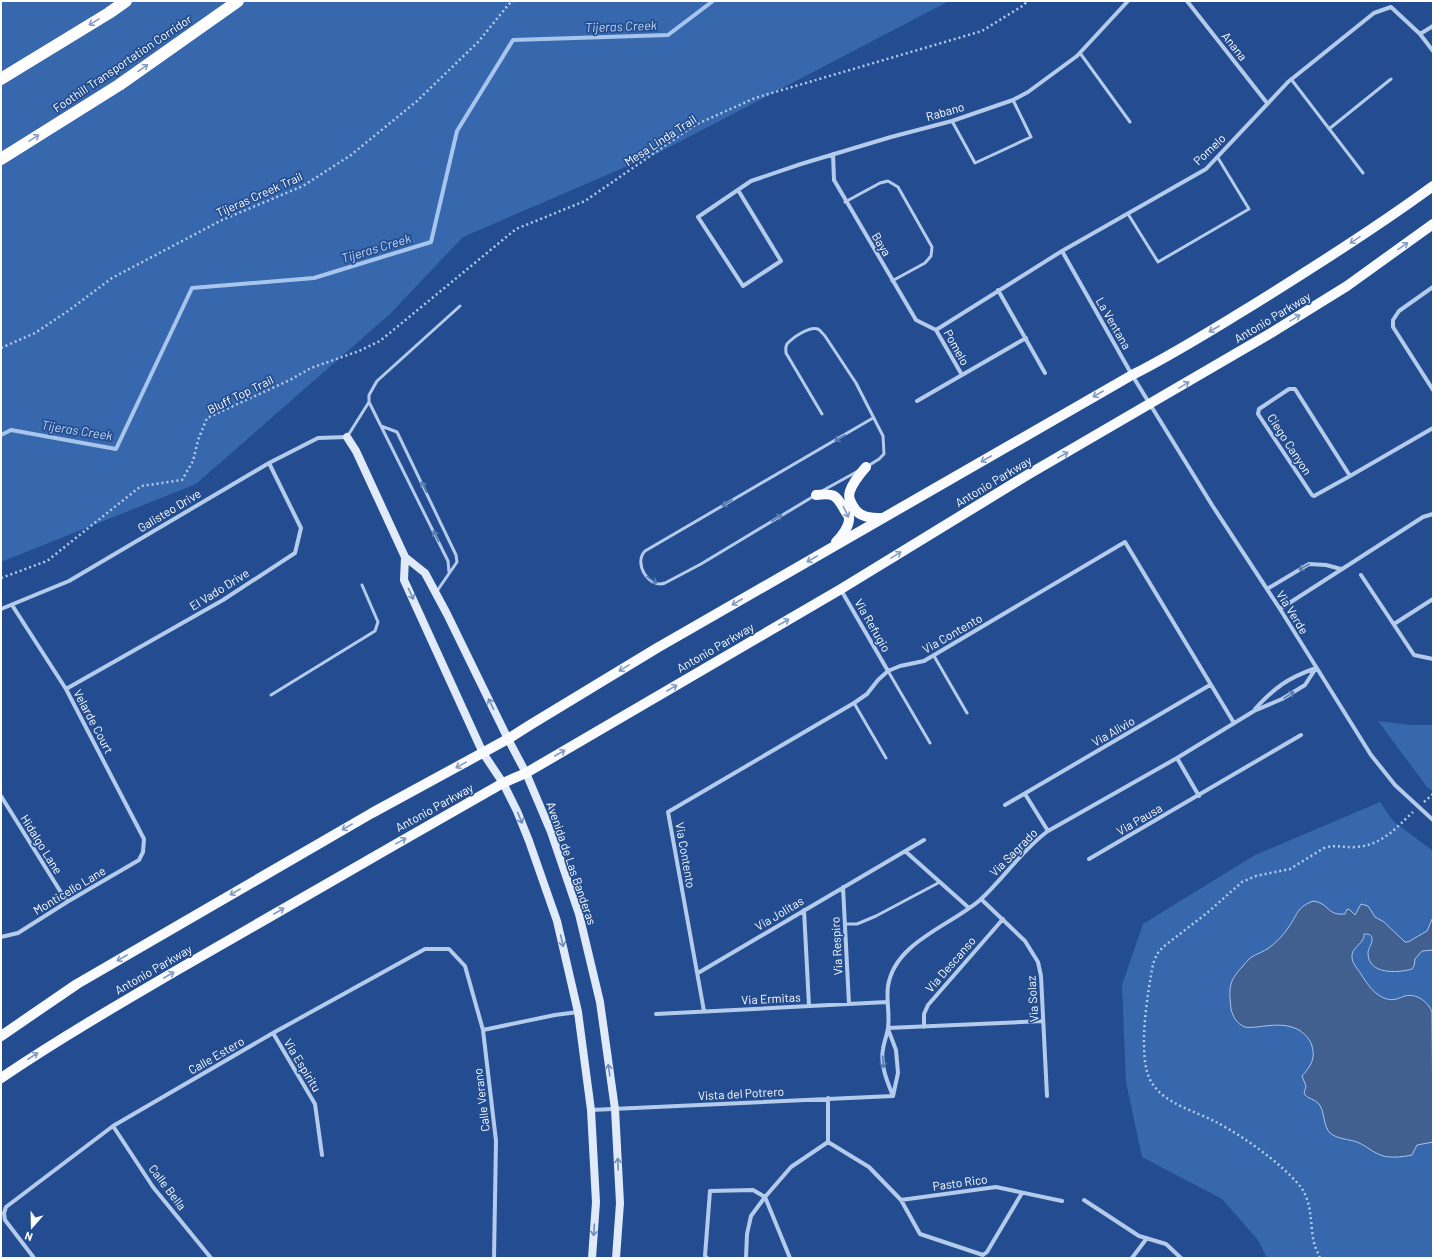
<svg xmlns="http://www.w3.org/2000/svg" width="1434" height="1259" font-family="Barlow,sans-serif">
  <rect width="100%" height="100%" fill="#234d90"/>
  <path fill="#3767ad" d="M 1,1 L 949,1 L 658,153 L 463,237 L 390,314 L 196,484 L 1,562 Z
    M 1378,721 L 1410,725 L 1433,725 L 1433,791 L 1427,787 Z
    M 1380,802 L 1393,821 L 1433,851 L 1433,1258 L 1267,1258 L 1258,1240 L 1222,1199 L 1142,1157 L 1126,1082 L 1122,985 L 1143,924 L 1255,855 Z"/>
  <path fill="#415f8f" stroke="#a8c5ed" d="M 1314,901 C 1330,904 1327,916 1345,914 L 1347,909 L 1350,910 L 1355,915 L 1361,904 L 1368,906 L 1375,917 L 1384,922 L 1405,942 L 1408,942 L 1427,931 L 1433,917 L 1433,950 L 1422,951 L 1415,959 L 1414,966 L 1412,969 C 1398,973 1368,975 1368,953 C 1368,948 1373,943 1372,938 C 1371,934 1368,934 1364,934 C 1364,936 1364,938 1363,939 C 1360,945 1353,948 1352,955 C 1351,962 1357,968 1361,974 C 1367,984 1375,996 1387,999 C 1394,1001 1399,998 1405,996 C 1417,993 1428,1002 1432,1012 L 1433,1142 L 1417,1145 L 1412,1155 C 1402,1157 1388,1159 1378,1154 C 1371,1151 1365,1145 1357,1142 C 1348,1139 1337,1139 1330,1133 C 1323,1126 1325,1112 1319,1104 C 1315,1099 1308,1099 1304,1094 L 1306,1086 L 1302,1076 C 1310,1067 1316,1059 1312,1046 C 1310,1039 1305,1034 1299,1030 C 1286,1023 1272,1025 1257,1027 C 1253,1027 1249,1028 1245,1027 C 1237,1024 1233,1017 1231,1009 C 1229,989 1228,982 1242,967 C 1245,964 1247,961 1250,958 C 1256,954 1263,952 1269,948 C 1276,942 1283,936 1288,928 C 1297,916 1297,906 1314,901 Z"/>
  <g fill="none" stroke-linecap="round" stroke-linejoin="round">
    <path stroke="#a8c5ed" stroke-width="4" d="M 1,435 L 11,430 L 116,449 L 192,288 L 314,278 L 431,242 L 457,131 L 513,40 L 668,35 L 713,1"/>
    <path stroke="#b4cbec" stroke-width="2.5" stroke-dasharray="2 3" stroke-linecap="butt" d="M 1,348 L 35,333 L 68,311 L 112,278 L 222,220 L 303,186 L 351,155 L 417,101 L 478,42 L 509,4 L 514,1
      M 1,578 L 47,561 L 141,486 L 182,480 L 193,461 L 198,440 L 207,418 L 290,380 L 311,368 L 359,351 L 380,341 L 516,229 L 585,201 L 695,125 L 755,98 L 982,31 L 1024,5 L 1027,1
      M 1424,802 L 1433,794
      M 1320,1258 C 1317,1251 1314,1245 1313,1238 C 1310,1219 1312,1202 1300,1186 C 1281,1163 1243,1136 1216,1122 C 1195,1111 1165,1104 1152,1083 C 1136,1060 1148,991 1153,964 L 1157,954 L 1163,947 L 1207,913 L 1242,882 L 1256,876 L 1290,869 L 1324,848 C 1336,844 1343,848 1355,847 C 1381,846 1396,828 1413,812"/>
    <path stroke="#b4cbec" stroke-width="3" d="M 1080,53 L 1130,122
      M 1291,79 L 1363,173
      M 952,121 L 975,163 L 1031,137 L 1013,100
      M 1329,129 L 1391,79
      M 845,202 L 880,183 L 888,181 L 898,187 L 932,247 L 931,256 L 925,263 L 892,281
      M 1128,214 L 1158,262 L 1249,209 L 1218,158
      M 369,402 L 448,561 L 449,572
      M 822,414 L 786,353 C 786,350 785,347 787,344 C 793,337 810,326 818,329 C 821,331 823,334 825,336 L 856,383 L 883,436 L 884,454 L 879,459 L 868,466
      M 381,426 L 397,432 L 456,555 L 457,562 L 437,591
      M 347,437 L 369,402 L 369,395 L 377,381 L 460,306
      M 822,491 L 858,471
      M 814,496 L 701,564 L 665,583 C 649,589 633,563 645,551 L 873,418
      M 934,656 L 967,713
      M 888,671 L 930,743
      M 271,695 L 375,631 L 378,622 L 362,585
      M 854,703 L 886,758
      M 845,924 L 857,924 L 876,916 L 940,882"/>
    <path stroke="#b4cbec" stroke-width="4" d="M 1187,1 L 1267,103
      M 1420,34 L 1433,26
      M 833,154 L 834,180 L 916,320 L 936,330
      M 738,190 L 781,261 L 743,286 L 698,217 L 751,181 L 801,164 L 891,137 L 952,121 L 1013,100 L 1028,92 L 1077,56 L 1128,1
      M 1062,251 L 1132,375 L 1212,505 L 1280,609 L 1371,755 L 1395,785 L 1433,820
      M 1433,287 L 1399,311 L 1393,320 L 1393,327 L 1433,390
      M 998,290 L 1045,373
      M 936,330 L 1062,251 L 1206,169 L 1288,82 L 1374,13 L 1391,7 L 1420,34 L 1433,51
      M 936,330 L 962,375
      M 917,401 L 1026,338
      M 1350,476 L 1295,389 L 1289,389 L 1259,409 L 1258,414 L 1312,495 L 1314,496 L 1350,476 L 1433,428
      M 1361,575 L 1414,655 L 1433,659
      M 1267,589 L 1309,564 L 1326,565 L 1341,569
      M 841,590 L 888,671
      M 1,609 L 69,581 L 269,463 L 318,438 L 347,437
      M 1280,609 L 1423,517 L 1433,514
      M 1394,624 L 1433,599
      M 66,689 L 223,600 L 295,553 L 301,528 L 269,463
      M 1255,709 C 1275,687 1288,678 1316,668
      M 1177,758 L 1199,796
      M 1025,794 L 1048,831
      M 1,796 L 67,902
      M 1005,805 L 1210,685
      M 905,851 L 969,908
      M 1089,859 L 1301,735
      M 843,887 L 849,1004
      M 981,899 L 1025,941 L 1038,962 L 1041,976 L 1047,1096
      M 804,910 L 809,1006
      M 1,937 L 18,933 L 67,902 L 139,860 L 143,852 L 144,839 L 66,689 L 12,605
      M 698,973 L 924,840
      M 704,1011 L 668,812 L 854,703 L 867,694 L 878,680 L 888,671 L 900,666 L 924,661 L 1125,542 L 1234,723
      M 656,1014 L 887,1002
      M 924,1027 L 924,1014 L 928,1005 L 1003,919
      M 888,1028 L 1043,1021
      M 888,1029 L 896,1050 L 898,1073 L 893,1096
      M 483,1030 L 555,1015 L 578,1012
      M 273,1033 L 315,1104 L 322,1155
      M 893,1096 C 887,1081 880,1065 883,1049 C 884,1042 887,1035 888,1028 C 890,1014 886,1000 888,986 C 895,942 950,926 980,900 C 1004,878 1022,850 1048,831 L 1177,758 L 1254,711 L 1282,699 L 1305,685 L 1316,668
      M 591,1110 L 893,1096
      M 113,1126 L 153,1187 L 211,1258
      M 828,1142 L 828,1098
      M 901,1200 L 920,1234 L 983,1255 L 987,1252 L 1022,1193
      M 1084,1200 L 1139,1236 L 1166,1244 L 1181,1258
      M 34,1258 L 5,1220 L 4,1213 L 6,1207 L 113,1126 L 273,1033 L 425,949 L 449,949 L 465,966 L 483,1030 L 496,1141 L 494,1258
      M 707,1258 L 705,1256 L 710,1191 L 753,1190 L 765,1197 L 790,1258
      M 746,1258 L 747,1234 L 751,1216 L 765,1197 L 791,1167 L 828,1142 L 869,1167 L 901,1200 L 996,1187 L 1062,1201
      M 1132,1258 L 1147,1238"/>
    <path stroke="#e0eaf9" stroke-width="8" d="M 347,437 L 356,451 L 405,557 L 425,573 L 447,614 L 508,739 L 526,773 L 551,832 L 579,914 L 600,1002 L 615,1109 L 620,1203 L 616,1258
      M 405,557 L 404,580 L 483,753 L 503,783 L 517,811 L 529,841 L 557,921 L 578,1012 L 591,1110 L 596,1202 L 592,1258"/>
    <path stroke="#fafbff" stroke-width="10" d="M 866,467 C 860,474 853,482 850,491 C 848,497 850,501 853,506 C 859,518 871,518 883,518
      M 816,495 C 833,493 836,494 844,509 C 845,511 848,515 849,517 C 850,526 841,537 836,542
      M 1,1036 L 77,984 L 372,813 L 508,739 L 530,725 L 657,648 L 1132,375 C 1172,355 1210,331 1248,308 C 1311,269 1373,230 1433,186
      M 1,1078 C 59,1039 119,1004 179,969 C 287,906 395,845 503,783 L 526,773 L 841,589 L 1029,474 L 1271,333 L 1347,286 L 1433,224"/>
    <path stroke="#fff" stroke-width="12" d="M 1,79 L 109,13 L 126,1
      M 1,159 L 119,85 L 238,1"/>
  </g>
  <defs><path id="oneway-shaft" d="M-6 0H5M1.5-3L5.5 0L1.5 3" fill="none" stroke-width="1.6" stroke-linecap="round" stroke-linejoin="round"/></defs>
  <g stroke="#869dc2">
    <use href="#oneway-shaft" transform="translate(94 22) rotate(149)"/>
    <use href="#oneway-shaft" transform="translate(143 68) rotate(-35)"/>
    <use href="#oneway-shaft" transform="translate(34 138) rotate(-32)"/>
  </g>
  <g stroke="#849bc2">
    <use href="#oneway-shaft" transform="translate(1355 240) rotate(146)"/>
    <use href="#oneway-shaft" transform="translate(1403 246) rotate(-35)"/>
    <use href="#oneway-shaft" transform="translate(1295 318) rotate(-32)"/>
    <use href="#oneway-shaft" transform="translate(1214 329) rotate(150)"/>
    <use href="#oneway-shaft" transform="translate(1184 385) rotate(-31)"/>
    <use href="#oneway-shaft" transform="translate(1098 394) rotate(150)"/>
    <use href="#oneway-shaft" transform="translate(1063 455) rotate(-30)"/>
    <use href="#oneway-shaft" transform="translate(986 459) rotate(150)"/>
    <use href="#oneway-shaft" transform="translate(846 512) rotate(64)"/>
    <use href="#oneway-shaft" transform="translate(896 555) rotate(-31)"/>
    <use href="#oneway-shaft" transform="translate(812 559) rotate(150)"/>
    <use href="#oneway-shaft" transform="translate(737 602) rotate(150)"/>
    <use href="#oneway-shaft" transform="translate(784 622) rotate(-30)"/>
    <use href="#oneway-shaft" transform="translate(624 668) rotate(149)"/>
    <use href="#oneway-shaft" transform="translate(672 688) rotate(-30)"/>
    <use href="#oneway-shaft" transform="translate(560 753) rotate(-30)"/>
    <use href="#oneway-shaft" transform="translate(461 765) rotate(151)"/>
    <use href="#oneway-shaft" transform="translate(347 827) rotate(150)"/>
    <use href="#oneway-shaft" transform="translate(401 841) rotate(-29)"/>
    <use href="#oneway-shaft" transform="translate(235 892) rotate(150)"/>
    <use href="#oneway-shaft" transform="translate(279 911) rotate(-30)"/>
    <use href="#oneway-shaft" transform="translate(122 958) rotate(150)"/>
    <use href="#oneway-shaft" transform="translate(169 975) rotate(-30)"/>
    <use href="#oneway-shaft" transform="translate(33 1056) rotate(-33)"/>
  </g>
  <g stroke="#5679b0">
    <use href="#oneway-shaft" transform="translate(840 438) rotate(150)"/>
    <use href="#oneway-shaft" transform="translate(424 487) rotate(-116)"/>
    <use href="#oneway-shaft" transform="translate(727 503) rotate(150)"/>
    <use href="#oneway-shaft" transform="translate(777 518) rotate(-31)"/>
    <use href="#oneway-shaft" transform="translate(436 536) rotate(-117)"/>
    <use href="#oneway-shaft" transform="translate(1304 567) rotate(151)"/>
    <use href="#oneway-shaft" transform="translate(652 580) rotate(34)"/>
    <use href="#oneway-shaft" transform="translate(1289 695) rotate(-32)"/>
    <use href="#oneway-shaft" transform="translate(883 1062) rotate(86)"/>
  </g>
  <g stroke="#6f8cba">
    <use href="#oneway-shaft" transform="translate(411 594) rotate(65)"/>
    <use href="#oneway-shaft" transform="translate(491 704) rotate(-116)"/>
    <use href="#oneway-shaft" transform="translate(520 818) rotate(68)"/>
    <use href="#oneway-shaft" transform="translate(562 941) rotate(77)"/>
    <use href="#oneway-shaft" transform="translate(609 1070) rotate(-98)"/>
    <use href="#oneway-shaft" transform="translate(618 1164) rotate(-93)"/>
    <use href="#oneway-shaft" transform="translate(594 1230) rotate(94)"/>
  </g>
  <g text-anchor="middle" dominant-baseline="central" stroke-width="3.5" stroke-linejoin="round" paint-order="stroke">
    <g font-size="12" fill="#fff" stroke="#234d90">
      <text transform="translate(1235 46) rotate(52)">Anana</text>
      <text transform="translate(122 63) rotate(-34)">Foothill Transportation Corridor</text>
      <text transform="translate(945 111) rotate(-16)">Rabano</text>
      <text transform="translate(660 140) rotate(-33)">Mesa Linda Trail</text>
      <text transform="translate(1209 149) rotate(-43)">Pomelo</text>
      <text transform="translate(259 194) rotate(-24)">Tijeras Creek Trail</text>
      <text transform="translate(882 244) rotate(59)">Baya</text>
      <text transform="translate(1272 317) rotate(-31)">Antonio Parkway</text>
      <text transform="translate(1114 323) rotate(60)">La Ventana</text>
      <text transform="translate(957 347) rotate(61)">Pomelo</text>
      <text transform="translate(240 394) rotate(-26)">Bluff Top Trail</text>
      <text transform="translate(1290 444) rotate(57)">Ciego Canyon</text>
      <text transform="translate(993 481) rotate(-31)">Antonio Parkway</text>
      <text transform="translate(169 510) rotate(-31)">Galisteo Drive</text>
      <text transform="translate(219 589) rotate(-32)">El Vado Drive</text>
      <text transform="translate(1293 612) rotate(58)">Via Verde</text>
      <text transform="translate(873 625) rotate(60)">Via Refugio</text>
      <text transform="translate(952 633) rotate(-30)">Via Contento</text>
      <text transform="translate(715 647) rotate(-30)">Antonio Parkway</text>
      <text transform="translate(94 721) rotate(62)">Velarde Court</text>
      <text transform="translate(1113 731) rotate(-30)">Via Alivio</text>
      <text transform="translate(434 807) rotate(-29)">Antonio Parkway</text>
      <text transform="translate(1139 819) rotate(-30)">Via Pausa</text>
      <text transform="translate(42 844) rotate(58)">Hidalgo Lane</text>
      <text transform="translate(1013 852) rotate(-45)">Via Sagrado</text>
      <text transform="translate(686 855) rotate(80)">Via Contento</text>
      <text transform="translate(572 863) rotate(71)">Avenida de Las Banderas</text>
      <text transform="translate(69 890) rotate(-31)">Monticello Lane</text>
      <text transform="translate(779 913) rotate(-31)">Via Jolitas</text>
      <text transform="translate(836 946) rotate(-93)">Via Respiro</text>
      <text transform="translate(950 964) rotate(-49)">Via Descanso</text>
      <text transform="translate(153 969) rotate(-30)">Antonio Parkway</text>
      <text transform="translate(771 998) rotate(-3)">Via Ermitas</text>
      <text transform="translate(1032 999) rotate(-94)">Via Solaz</text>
      <text transform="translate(216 1055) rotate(-30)">Calle Estero</text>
      <text transform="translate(303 1065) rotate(59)">Via Espiritu</text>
      <text transform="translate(741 1093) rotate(-3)">Vista del Potrero</text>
      <text transform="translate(481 1100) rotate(-97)">Calle Verano</text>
      <text transform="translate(960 1182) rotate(-8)">Pasto Rico</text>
      <text transform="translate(168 1187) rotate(53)">Calle Bella</text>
    </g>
    <g font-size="13" font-style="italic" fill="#c0d5f3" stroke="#234d90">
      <text transform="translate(621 26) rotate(-2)">Tijeras Creek</text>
      <text transform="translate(376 248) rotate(-17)">Tijeras Creek</text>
      <text transform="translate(77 430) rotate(9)">Tijeras Creek</text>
    </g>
  </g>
  <rect width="1434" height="1259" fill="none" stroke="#ffffff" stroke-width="4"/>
  <g transform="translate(32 1227) rotate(200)" stroke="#234d90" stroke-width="3" paint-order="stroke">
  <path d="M0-3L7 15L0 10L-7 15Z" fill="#ffffff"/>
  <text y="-6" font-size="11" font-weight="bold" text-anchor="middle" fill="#ffffff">N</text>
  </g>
</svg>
